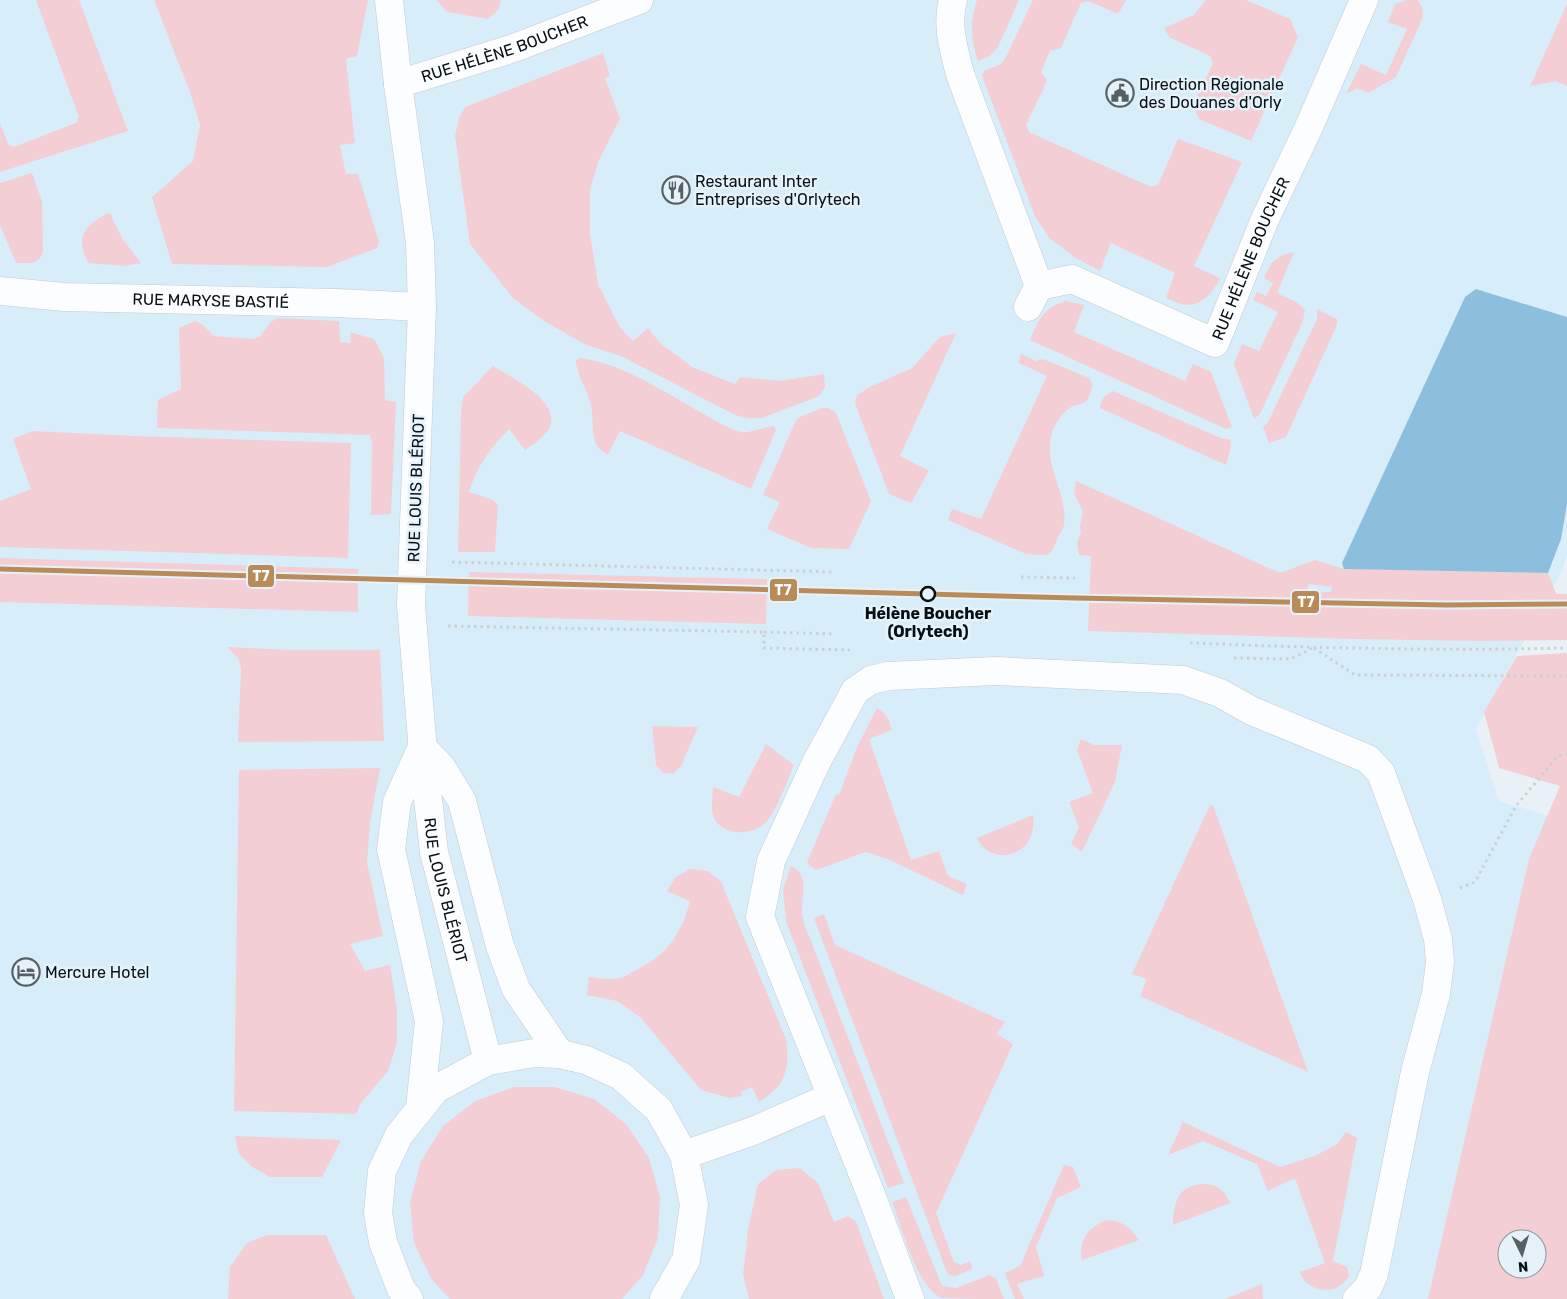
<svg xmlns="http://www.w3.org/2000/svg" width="1567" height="1299" font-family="Rubik,sans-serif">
  <rect width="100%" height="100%" fill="#eaf1f6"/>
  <path fill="#d8edfa" d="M 0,0 L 1567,0 L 1567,554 L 1563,569 L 1476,729 L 1499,801 L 1567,821 L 1507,1239 L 1507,1269 L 1519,1299 L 0,1299 Z"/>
  <path fill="#f3ced5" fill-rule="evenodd" d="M 36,0 L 79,0 L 128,131 L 0,172 L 0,123 L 8,144 L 14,147 L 76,123 L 79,117 Z
    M 154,0 L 368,0 L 357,56 L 346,59 L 355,143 L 340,145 L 346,174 L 358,174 L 379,242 L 377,248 L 327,267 L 172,264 L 152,197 L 193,161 L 200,125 L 190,92 Z
    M 436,0 L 501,0 L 498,10 L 488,19 L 447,12 Z
    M 977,0 L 1019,0 L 998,47 L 990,56 L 978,61 C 970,41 970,20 977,0 Z
    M 1033,0 L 1126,0 L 1118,14 L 1088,1 L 1081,3 L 1061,48 L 1050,51 L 1041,72 L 1047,81 L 1026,125 L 1029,132 L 1151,187 L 1158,185 L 1178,139 L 1242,162 L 1194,266 L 1220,278 C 1215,290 1203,305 1188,305 C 1181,305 1173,301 1166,298 L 1175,273 L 1111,243 L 1100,271 L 1076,258 L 1049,238 L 1035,216 L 982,76 L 984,71 L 999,65 L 1005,59 Z
    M 1206,0 L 1246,0 L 1290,19 L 1298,37 L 1251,141 L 1199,119 L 1193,105 L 1213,63 L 1210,56 L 1169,37 L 1164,28 L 1194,15 Z
    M 1407,0 L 1418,0 L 1422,7 L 1423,17 L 1396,77 L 1368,93 L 1357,88 L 1346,94 L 1361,64 L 1386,75 L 1407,29 L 1388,22 L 1395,4 Z
    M 1567,4 L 1567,86 L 1556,81 L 1530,86 Z
    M 603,53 L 610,76 L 605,78 L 620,119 L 599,160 L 590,189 L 590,234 L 598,284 L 619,326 L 633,341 L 648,328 L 660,343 L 692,367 L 735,384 L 740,377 L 780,381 L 824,374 L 825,387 L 819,396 L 762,418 L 748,418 L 735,415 L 621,356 L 586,345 L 544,321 L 514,299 L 470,244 L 455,136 L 459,118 L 465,107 Z
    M 32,173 L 42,201 L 43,252 L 40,258 L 34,263 L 16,263 L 0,225 L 0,183 Z
    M 110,213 L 122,238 L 141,263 L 124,266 L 88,263 C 85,257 81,247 82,240 C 84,226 99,217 110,213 Z
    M 1294,252 L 1277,293 L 1298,303 L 1305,310 L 1303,321 L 1260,414 L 1254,419 L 1234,364 L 1242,344 L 1259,351 L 1278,312 L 1253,300 L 1257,292 L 1266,296 L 1273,283 L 1264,278 C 1271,261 1276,256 1294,252 Z
    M 1066,301 L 1084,305 L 1074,332 L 1185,381 L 1193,364 L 1211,372 L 1232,427 L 1226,429 L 1030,340 C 1040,319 1042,308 1066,301 Z
    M 1317,309 L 1337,319 L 1337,325 L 1286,437 L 1269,443 L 1263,427 L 1268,422 L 1317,319 Z
    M 277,318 L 339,321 L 340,342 L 351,343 L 350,332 L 374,339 L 384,358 L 385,400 L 396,402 L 391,514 L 371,515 L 372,443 L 370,435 L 157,428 L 158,400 L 181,389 L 179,328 L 195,321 L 202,324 L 214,336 L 252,339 L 259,337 L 271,322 Z
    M 956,333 L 900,456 L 929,471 L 911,503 L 889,494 L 855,403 L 857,395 L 872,386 L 912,368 L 940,337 Z
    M 1021,354 L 1036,361 L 1043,359 L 1089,378 L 1092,385 C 1091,389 1091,396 1088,399 C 1084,405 1076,404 1071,407 C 1059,415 1051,429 1050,443 C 1047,471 1068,496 1064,525 C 1063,530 1059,534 1057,539 C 1055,546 1054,549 1048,555 L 1026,554 L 948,520 L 952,509 L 981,519 L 1047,376 L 1019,363 Z
    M 580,358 C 622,363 666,393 702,413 C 714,420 727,428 740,432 C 751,434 763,427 774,426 L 776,430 L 751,489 L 620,431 L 608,455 C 602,451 597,448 595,441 C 591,428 594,414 590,401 C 587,390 575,369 576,360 Z
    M 493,366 C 510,377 556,398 551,423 C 549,434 534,444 525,450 L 509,429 C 490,448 477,466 469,492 L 493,500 L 498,505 L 495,552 L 458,552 L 461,414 L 463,397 Z
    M 1113,391 L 1223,439 L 1230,439 L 1231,446 L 1226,465 L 1100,408 C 1101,399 1105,395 1113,391 Z
    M 822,408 L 828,408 L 836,413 L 871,501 L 849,549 L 811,548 L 767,529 L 780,502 L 763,495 L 796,420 L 800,417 Z
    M 33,431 L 133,436 L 351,443 L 348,558 L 0,547 L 0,501 L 31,489 L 13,439 Z
    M 1076,481 L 1280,573 L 1315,560 L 1344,569 L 1548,573 L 1556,594 L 1567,594 L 1567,640 L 1481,641 L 1355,639 L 1088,631 L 1091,556 L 1079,555 L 1077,543 L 1081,533 L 1080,526 L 1083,511 L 1074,493 ZM 1309,584 L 1332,587 L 1331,592 L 1306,593 Z
    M 0,558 L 358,569 L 358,612 L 0,602 Z
    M 469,572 L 767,579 L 766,624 L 468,616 Z
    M 227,647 L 288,650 L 380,650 L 384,741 L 238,742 L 241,668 L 238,658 Z
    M 1567,653 L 1567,1299 L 1428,1299 L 1529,859 L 1560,786 L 1499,768 L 1484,712 L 1517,656 ZM 1507,1239 L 1537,1239 L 1537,1269 L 1507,1269 Z
    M 877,708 C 887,713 889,720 892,730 L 869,739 L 911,860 L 939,851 L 948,876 L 967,884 L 963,895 L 888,859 L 866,852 L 816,870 L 810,866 L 807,862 L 836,794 L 839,795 L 857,747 Z
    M 652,726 L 698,727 L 681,766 L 673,774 L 663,773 L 656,765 Z
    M 1081,739 L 1094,745 L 1122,745 L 1115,782 L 1082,852 L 1071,844 L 1079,827 L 1069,802 L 1093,793 L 1077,750 Z
    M 766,744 L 794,765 C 786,783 779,806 767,821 C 754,836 723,837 714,818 C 710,808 713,797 713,787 L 739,797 Z
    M 380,768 L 370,822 L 367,863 L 383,936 L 350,944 L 365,971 L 390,965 L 397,1010 L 397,1043 L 388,1071 L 360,1104 L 356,1114 L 234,1111 L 239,770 Z
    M 1210,805 L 1213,805 L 1308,1072 L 1140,996 L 1147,979 L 1132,974 Z
    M 1033,815 C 1039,856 991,869 977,838 Z
    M 791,866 C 811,874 800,899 802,914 C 803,923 808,933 811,941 L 904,1183 L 888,1188 L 786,921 L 783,889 Z
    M 690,869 L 708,871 L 721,882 L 786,1039 C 790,1070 786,1085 759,1102 L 752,1087 L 741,1092 L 742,1096 L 729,1098 L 701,1090 L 641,1018 L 617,1001 L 587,995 L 589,977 C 598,978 611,980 620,978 C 625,977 630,973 634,971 C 666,956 682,934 690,901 L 667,891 L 676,877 Z
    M 824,914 L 835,945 L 1005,1022 L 997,1034 L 1013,1044 L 936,1213 L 954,1262 L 961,1265 L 970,1261 L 972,1269 L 956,1276 L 948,1275 L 814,918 Z
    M 514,1087 L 555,1087 L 594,1099 L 626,1124 L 649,1158 L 660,1197 L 658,1238 L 643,1275 L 622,1299 L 450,1299 L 432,1280 L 414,1243 L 410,1202 L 421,1161 L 443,1126 L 475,1101 Z
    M 1183,1122 L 1280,1167 L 1315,1156 L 1337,1144 L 1346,1132 L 1357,1138 L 1333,1261 L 1347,1267 L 1349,1277 C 1345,1281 1341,1286 1337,1288 C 1321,1293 1305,1287 1300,1272 L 1325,1263 L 1295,1178 L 1268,1191 L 1257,1164 L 1203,1141 L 1168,1155 Z
    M 235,1136 L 341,1140 L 322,1177 L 270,1177 L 252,1167 L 239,1154 Z
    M 1064,1165 L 1073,1167 L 1081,1187 L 1057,1198 L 1036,1247 L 1044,1276 L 1017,1284 L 1024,1299 L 1015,1299 L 1005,1273 L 1020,1266 Z
    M 800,1168 L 818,1183 L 834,1222 L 848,1216 L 856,1222 L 884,1299 L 749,1299 L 743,1275 L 748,1230 L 758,1184 L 776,1170 Z
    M 1201,1184 C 1218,1184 1223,1189 1230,1203 L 1173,1225 C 1173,1214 1175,1195 1186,1189 C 1190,1186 1196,1185 1201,1184 Z
    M 906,1197 L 942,1286 L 956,1288 L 989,1275 L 996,1278 L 1004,1299 C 992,1299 951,1299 942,1298 C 917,1289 902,1227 892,1202 Z
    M 1106,1220 C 1123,1221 1130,1227 1139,1240 L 1082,1260 C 1078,1240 1088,1228 1106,1220 Z
    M 267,1235 L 326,1235 L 355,1299 L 228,1299 L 230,1267 L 247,1243 Z
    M 1262,1284 L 1263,1299 L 1225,1299 Z"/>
  <path fill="#8cbfdd" d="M 1476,289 L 1567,317 L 1567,504 L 1561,539 L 1548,573 L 1344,569 L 1342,563 L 1465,297 Z"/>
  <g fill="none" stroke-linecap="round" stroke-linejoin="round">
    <g stroke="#c2cad1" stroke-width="29">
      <g id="minor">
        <path id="s1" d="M 389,0 L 398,84 L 420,243 L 422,307 L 411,605 L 424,764 L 434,852 L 488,1061"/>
        <path d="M 953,0 C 946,25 954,50 960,74 L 1039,286 L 1028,307"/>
        <path id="s2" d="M 398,84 L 514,48 L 639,0"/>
        <path id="s3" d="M 1039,286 L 1072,279 L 1215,343 L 1265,219 L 1308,129 L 1364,0"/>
        <path id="s4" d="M 0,291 L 64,297 L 337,303 L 422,307"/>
        <path d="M 420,1108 L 429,1021 L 391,849 L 397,802 L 422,747 L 442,768 L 462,801 L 500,946 L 516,989 L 560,1054"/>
        <path d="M 684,1155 L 753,1131 L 831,1097"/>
        <path d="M 409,1299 L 401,1289 L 383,1242 L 378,1213 L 382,1171 L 399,1135 L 436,1089 L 488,1061 L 534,1053 L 560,1054 L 586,1060 L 621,1076 L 659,1110 L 684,1155 L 694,1205 L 686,1260 L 664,1299"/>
        <path d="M 910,1299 L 872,1197 L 760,917 L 771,861 L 816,763 L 855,691 L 871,680 L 888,676 L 996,671 L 1183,680 L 1220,693 L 1252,711 L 1368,759 L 1381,773 L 1427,899 L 1438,939 L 1440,962 L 1436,994 L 1415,1072 L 1374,1274 L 1368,1288 L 1357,1299"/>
      </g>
    </g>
    <path stroke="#cdd0d1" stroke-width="3" stroke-dasharray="2.5 4" stroke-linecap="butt" d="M 452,562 L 835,572
      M 1021,577 L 1075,578
      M 448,626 L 764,632 L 764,648 L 850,650
      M 764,632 L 834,634
      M 1190,643 C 1316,648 1441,651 1567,648
      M 1314,648 L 1355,675 L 1567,676
      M 1234,658 L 1290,659 L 1313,648
      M 1460,888 L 1475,882 L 1516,806 L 1557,757 L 1567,754"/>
    <use href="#minor" stroke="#fcfdfe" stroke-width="28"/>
    <g stroke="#e6f2fa" stroke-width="9">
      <path id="tram-1" d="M 0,569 L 1075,598 L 1446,605 L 1567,604"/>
    </g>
    <use href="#tram-1" stroke="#b98b59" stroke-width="5"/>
  </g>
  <defs>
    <g id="civic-ring" transform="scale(1.4375)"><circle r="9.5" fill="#e6f2fa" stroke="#555f64" stroke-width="1.5"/><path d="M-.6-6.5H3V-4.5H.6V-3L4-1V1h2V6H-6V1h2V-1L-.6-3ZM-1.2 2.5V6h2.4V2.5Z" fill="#555f64"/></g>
    <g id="restaurant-ring" transform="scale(1.4375)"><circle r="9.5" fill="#e6f2fa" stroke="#555f64" stroke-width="1.5"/><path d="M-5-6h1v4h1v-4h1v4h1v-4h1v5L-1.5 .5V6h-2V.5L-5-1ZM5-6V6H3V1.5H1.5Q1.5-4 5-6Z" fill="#555f64"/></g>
    <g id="hotel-ring" transform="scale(1.4375)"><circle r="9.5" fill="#e6f2fa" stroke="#555f64" stroke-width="1.5"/><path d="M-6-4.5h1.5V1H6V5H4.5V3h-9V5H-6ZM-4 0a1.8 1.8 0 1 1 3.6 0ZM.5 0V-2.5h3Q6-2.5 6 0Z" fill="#555f64"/></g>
  </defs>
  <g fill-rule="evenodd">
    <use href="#civic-ring" x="1120" y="93"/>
    <use href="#restaurant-ring" x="676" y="190"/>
    <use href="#hotel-ring" x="26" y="972"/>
  </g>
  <circle fill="#e6f2fa" stroke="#051016" stroke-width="2.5" cx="928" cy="594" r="7"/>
  <g text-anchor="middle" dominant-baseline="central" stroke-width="5" stroke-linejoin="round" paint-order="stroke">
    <g font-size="16" fill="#051016" stroke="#e6f2fa">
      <text stroke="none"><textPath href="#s2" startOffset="112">RUE HÉLÈNE BOUCHER</textPath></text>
      <text stroke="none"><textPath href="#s3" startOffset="282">RUE HÉLÈNE BOUCHER</textPath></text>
      <text stroke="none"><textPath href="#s4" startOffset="211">RUE MARYSE BASTIÉ</textPath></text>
      <text transform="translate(416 488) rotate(-88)">RUE LOUIS BLÉRIOT</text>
      <text stroke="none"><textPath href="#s1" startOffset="895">RUE LOUIS BLÉRIOT</textPath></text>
    </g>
    <g font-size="16" fill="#051016" stroke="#e6f2fa" text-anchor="start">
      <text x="1139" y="84">Direction Régionale<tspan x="1139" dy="18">des Douanes d'Orly</tspan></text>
      <text x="695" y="181">Restaurant Inter<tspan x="695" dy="18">Entreprises d'Orlytech</tspan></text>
      <text x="45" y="972">Mercure Hotel</text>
    </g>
    <g font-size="16" font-weight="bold" fill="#051016" stroke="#e6f2fa">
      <text x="928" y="613">Hélène Boucher<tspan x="928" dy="18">(Orlytech)</tspan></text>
    </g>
  </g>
  <g stroke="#e6f2fa" stroke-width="2">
    <rect x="247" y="564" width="28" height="24" rx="5" fill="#b98b59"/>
    <rect x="769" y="578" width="29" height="24" rx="5" fill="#b98b59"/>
    <rect x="1291" y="590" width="29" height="24" rx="5" fill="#b98b59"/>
  </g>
  <g font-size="14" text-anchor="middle" font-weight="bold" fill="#fff">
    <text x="261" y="581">T7</text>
    <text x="783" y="595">T7</text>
    <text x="1306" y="607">T7</text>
  </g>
  <g transform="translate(1522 1254) rotate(175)"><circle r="24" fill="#e6f2fa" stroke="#8c989f"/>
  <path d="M0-4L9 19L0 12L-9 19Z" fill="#555f64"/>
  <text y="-8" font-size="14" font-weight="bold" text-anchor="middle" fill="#051016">N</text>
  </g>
</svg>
